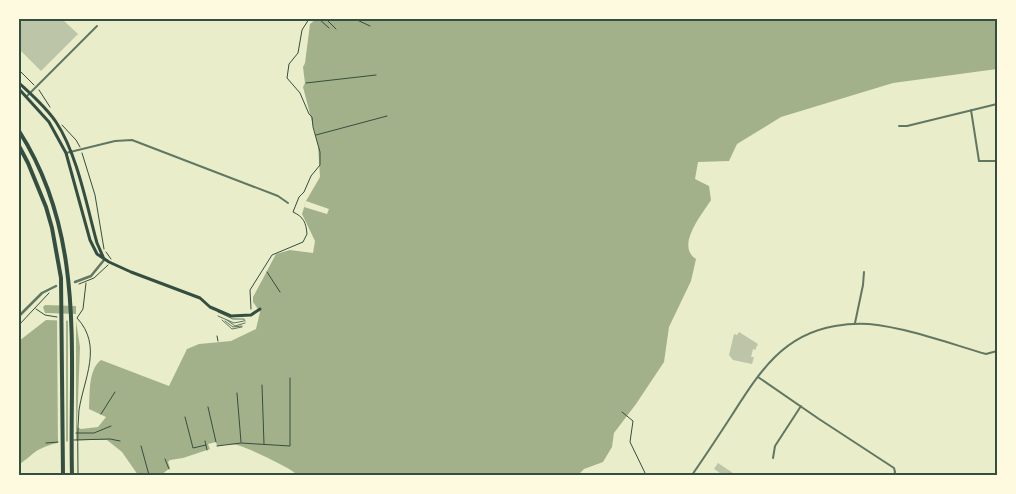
<svg xmlns="http://www.w3.org/2000/svg" width="1016" height="494" font-family="Commissioner,sans-serif">
  <rect width="100%" height="100%" fill="#e9edc9"/>
  <path fill="#a3b18a" d="M 316,19 L 997,19 L 997,69 L 893,83 L 781,117 L 737,144 L 729,161 L 698,162 L 695,179 L 709,186 L 711,200 C 703,213 675,246 696,259 L 691,281 L 669,327 L 664,362 L 636,404 L 614,433 L 612,447 L 603,462 L 584,469 L 578,475 L 298,475 C 290,468 249,448 237,445 C 231,444 223,445 217,446 L 216,442 L 208,444 L 210,449 L 183,458 L 170,460 L 168,462 L 170,468 L 161,475 L 138,475 L 122,452 L 107,440 C 85,440 58,439 38,450 C 31,454 26,461 19,464 L 19,341 L 46,320 L 76,321 L 80,347 L 77,427 L 81,429 L 98,427 L 106,417 L 89,409 C 90,393 88,370 101,360 L 169,386 L 187,349 L 199,344 L 231,341 L 256,329 L 260,312 L 253,302 L 253,297 L 276,254 L 290,250 L 313,253 L 315,241 L 302,214 L 306,201 L 320,177 L 318,145 L 303,87 L 305,83 L 303,67 L 305,63 L 310,24 Z
    M 45,305 L 76,306 L 76,314 L 45,313 L 43,307 Z"/>
  <path fill="#e9edc9" d="M 306,201 L 329,209 L 327,214 L 304,207 Z
    M 57,318 L 66,318 L 66,445 L 58,446 Z
    M 68,318 L 76,318 L 76,444 L 68,445 Z"/>
  <path fill="#bcc5a7" d="M 19,19 L 62,19 L 78,34 L 41,71 L 19,49 Z
    M 739,332 L 758,344 L 755,350 L 753,349 L 751,357 L 754,357 L 752,364 L 733,360 L 729,355 L 734,334 L 737,335 Z
    M 718,463 L 733,473 L 732,475 L 718,475 L 720,473 L 714,469 Z"/>
  <g fill="none" stroke-linecap="round" stroke-linejoin="round">
    <path stroke="#344e41" stroke-width="1" d="M 319,19 L 329,28
      M 326,19 L 336,29
      M 355,19 L 370,26
      M 19,70 L 34,85
      M 306,83 L 376,75
      M 39,90 L 50,107
      M 62,125 L 76,140 L 80,147
      M 316,135 L 387,116
      M 82,153 L 95,195 L 104,249
      M 106,252 L 111,259
      M 267,272 L 280,292
      M 79,284 L 94,278 L 108,265
      M 36,309 L 45,315 L 57,317
      M 251,309 L 250,290 L 272,255 L 303,242 L 307,234 C 306,223 304,217 293,212 L 299,197 L 304,192 L 311,176 L 320,165 L 320,152 L 313,127 L 312,117 L 309,114 L 300,93 L 287,78 L 289,64 L 298,53 L 302,30 L 309,19
      M 19,325 L 49,293
      M 217,336 L 218,341
      M 262,385 L 264,444
      M 237,393 L 241,442
      M 208,407 L 216,442
      M 622,412 L 633,421 L 630,442 L 646,475
      M 101,414 L 115,392
      M 185,417 L 193,448 L 206,445
      M 76,433 L 94,433 L 111,426
      M 74,440 L 110,439 L 120,441
      M 205,441 L 207,450
      M 46,443 L 58,442
      M 141,446 L 149,475
      M 217,446 L 241,443 L 290,446 L 290,378
      M 165,459 L 169,469
      M 78,475 C 78,454 77,431 79,410 C 84,378 103,346 77,318 L 83,309 L 86,283"/>
    <path stroke="#617663" stroke-width="1" d="M 218,312 L 233,319 L 244,319 L 245,321
      M 218,316 L 234,323 L 244,321
      M 222,320 L 232,329 L 242,327
      M 227,320 L 235,326 L 245,323
      M 225,321 L 233,327 L 242,326"/>
    <path stroke="#617663" stroke-width="2" d="M 26,97 L 97,26
      M 971,110 L 979,161 L 997,161
      M 899,126 L 907,126 L 997,104
      M 66,153 L 115,141 L 132,140 L 278,196 L 288,203
      M 855,323 L 863,285 L 864,272
      M 758,377 L 819,419 L 894,468 L 895,472 L 894,475
      M 773,458 L 775,446 L 801,406
      M 692,475 C 706,455 719,435 732,415 C 759,373 782,335 835,326 C 846,324 857,323 869,324 C 908,328 948,343 986,354 L 997,351"/>
    <path stroke="#617663" stroke-width="2.5" d="M 75,282 L 91,276 L 104,260
      M 19,316 L 42,293 L 56,286"/>
    <path stroke="#344e41" stroke-width="3" d="M 19,83 C 32,95 46,107 56,122 C 77,153 87,207 97,243 L 104,259
      M 19,89 L 49,122 L 66,153 L 90,240 L 97,254 L 109,262 L 131,272 L 200,298 L 210,307 L 231,316 L 251,315 L 260,309"/>
    <path stroke="#344e41" stroke-width="4" d="M 19,131 C 87,237 69,356 72,475
      M 19,146 L 28,163 L 46,207 L 52,228 L 61,278 L 63,475"/>
  </g>
  <rect width="1016" height="494" fill="none" stroke="#fefae0" stroke-width="40"/>
  <rect x="20" y="20" width="976" height="454" fill="none" stroke="#344e41" stroke-width="2"/>
</svg>
